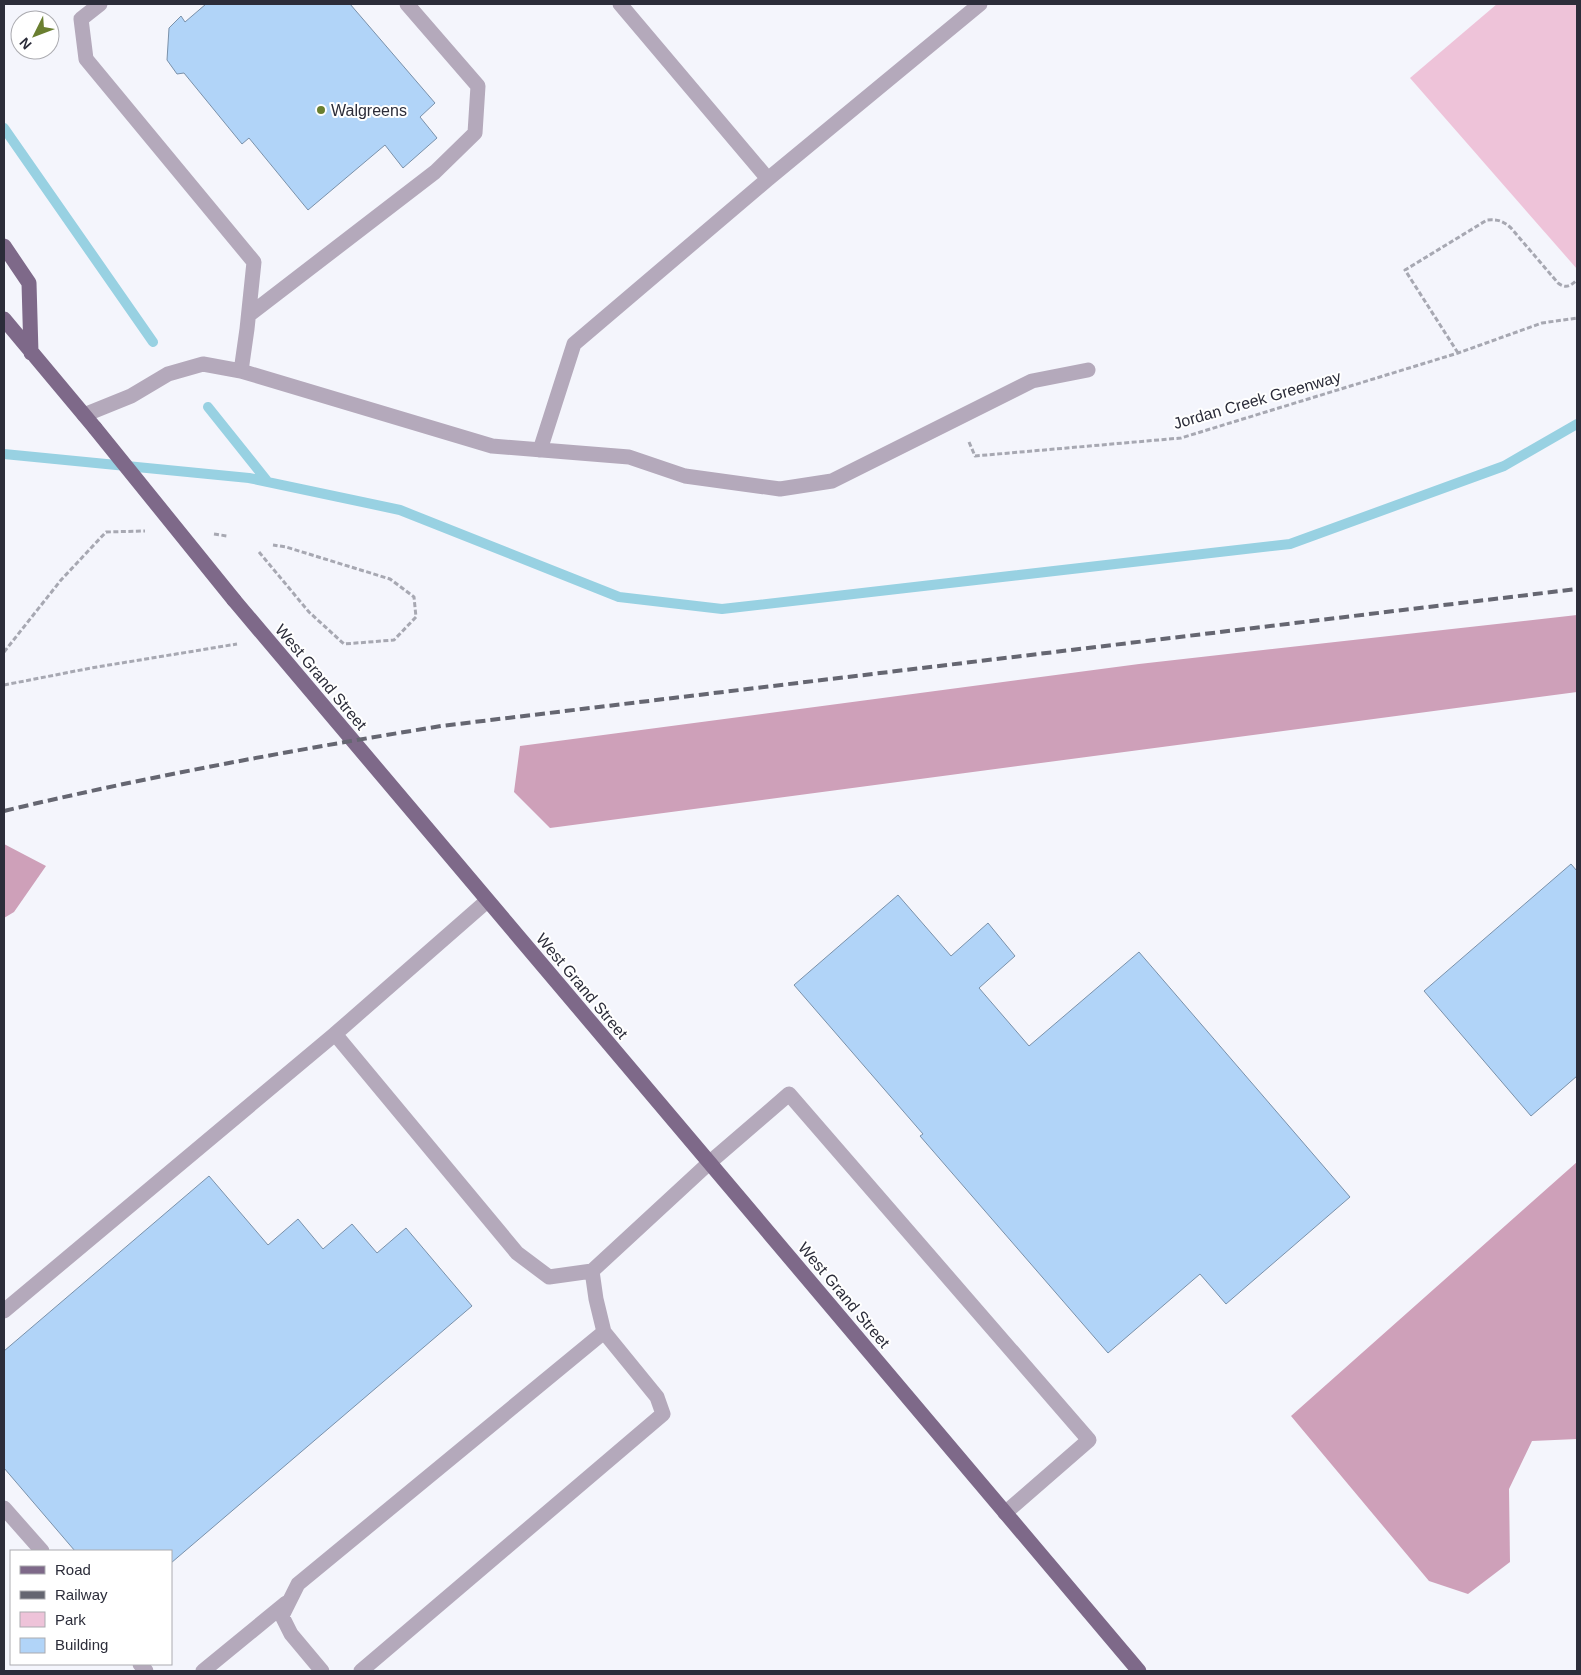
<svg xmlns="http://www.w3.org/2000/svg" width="1581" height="1675" font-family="Helvetica,sans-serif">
  <rect width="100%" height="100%" fill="#f4f5fc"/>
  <path fill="#eec3d9" d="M 1497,4 L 1577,4 L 1577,269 L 1410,78 Z"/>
  <path fill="#cea0b9" d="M 1577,615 L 1577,692 L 550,828 L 514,792 L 520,746 L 1139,664 Z
    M 4,844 L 46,866 L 14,912 L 4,918 Z
    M 1577,1162 L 1577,1439 L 1532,1441 L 1509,1489 L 1510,1562 L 1468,1594 L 1429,1581 L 1291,1416 Z"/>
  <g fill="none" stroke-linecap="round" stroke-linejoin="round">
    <path stroke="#98d1e2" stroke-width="10" d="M 4,128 L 153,342
      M 208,407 L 268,482
      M 4,454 L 249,478 L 400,510 L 619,597 L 722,609 L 1290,544 L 1504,466 L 1577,424"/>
  </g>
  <path fill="#b1d4f8" stroke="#7a91aa" d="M 206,4 L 350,4 L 435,103 L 420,117 L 437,138 L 403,168 L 385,145 L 308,210 L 249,138 L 242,144 L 184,73 L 177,74 L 167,60 L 169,28 L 181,16 L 185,22 Z
    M 1571,864 L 1577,871 L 1577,1076 L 1531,1116 L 1424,991 Z
    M 898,895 L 951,956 L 988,923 L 1015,956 L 979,988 L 1029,1046 L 1139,952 L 1350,1197 L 1226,1304 L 1200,1274 L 1108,1353 L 920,1136 L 923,1134 L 794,985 Z
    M 209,1176 L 268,1245 L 298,1219 L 323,1249 L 352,1224 L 377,1253 L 406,1228 L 472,1306 L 171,1563 L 171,1551 L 75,1551 L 4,1468 L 4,1351 Z"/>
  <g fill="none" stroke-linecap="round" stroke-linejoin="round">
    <path stroke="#a7a8b2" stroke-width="3" stroke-dasharray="5 2.5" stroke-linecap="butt" d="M 1458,353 L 1405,270 L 1487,220 C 1498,219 1503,221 1511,228 L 1558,283 C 1566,289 1570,286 1577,280
      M 969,442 L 975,456 L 1181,438 L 1458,353 L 1542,323 L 1577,318
      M 214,534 L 227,536
      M 259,552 L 309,612 L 344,644 L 394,640 L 416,617 L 414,597 L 390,579 L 286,547 L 273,545
      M 4,652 L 61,580 L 106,532 L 145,531
      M 4,685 L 91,668 L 237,644"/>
    <path stroke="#b4a9bb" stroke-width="15" d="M 100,4 L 81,19 L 86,59 L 254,262 L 247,329 L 241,371
      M 620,4 L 768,179
      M 249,315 L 435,172 L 475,133 L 478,86 L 407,4
      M 84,415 L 131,396 L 168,374 L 203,364 L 241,371 L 492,446 L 629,457 L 685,476 L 780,489 L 832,481 L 1032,381 L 1088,370
      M 540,450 L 574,344 L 768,179 L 980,4
      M 487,901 L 335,1034 L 517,1253 L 549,1277 L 592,1271 L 709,1163 L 789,1094 L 1089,1440 L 1005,1513
      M 4,1311 L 335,1034
      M 4,1508 L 42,1551
      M 140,1664 L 146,1671
      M 203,1671 L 286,1603
      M 322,1671 L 291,1634 L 282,1616 L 298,1584 L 604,1332
      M 361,1671 L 663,1414 L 657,1397 L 604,1332 L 596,1299 L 592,1271"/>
    <path stroke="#7e6989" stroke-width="15" d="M 4,246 L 29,283 L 31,353
      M 4,319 L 95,428
      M 234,600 L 1139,1671"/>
    <path stroke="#656671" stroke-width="4" stroke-dasharray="10 5" stroke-linecap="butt" d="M 4,811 C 149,776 294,750 441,726 L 1577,589"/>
    <path stroke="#7e6989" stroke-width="15" d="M 95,428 L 234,600"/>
  </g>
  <circle fill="#6a7f30" stroke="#fff" stroke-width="2" cx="321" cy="110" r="5"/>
  <g text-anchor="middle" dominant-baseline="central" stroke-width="4" stroke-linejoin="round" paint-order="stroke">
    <g font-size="16" fill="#2c2d3a" stroke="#fff" text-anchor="start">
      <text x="331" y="110">Walgreens</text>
    </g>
    <g font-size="16" fill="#2c2d3a" stroke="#fff">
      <text transform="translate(1257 400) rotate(-16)">Jordan Creek Greenway</text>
      <text transform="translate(321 677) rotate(50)">West Grand Street</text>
      <text transform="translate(582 986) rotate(50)">West Grand Street</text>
      <text transform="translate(844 1295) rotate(50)">West Grand Street</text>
    </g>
  </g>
  <rect width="1581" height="1675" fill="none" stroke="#2c2d3a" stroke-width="10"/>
  <rect x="10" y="1550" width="162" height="115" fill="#ffffff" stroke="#ababb0"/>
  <rect x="20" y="1566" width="25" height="8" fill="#7e6989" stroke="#ababb0"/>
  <text x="55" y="1575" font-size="15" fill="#2c2d3a">Road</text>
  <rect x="20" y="1591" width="25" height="8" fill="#656671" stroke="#ababb0"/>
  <text x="55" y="1600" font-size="15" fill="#2c2d3a">Railway</text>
  <rect x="20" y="1612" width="25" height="15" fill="#eec3d9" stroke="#ababb0"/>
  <text x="55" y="1625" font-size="15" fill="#2c2d3a">Park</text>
  <rect x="20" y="1638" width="25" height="15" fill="#b1d4f8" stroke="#ababb0"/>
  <text x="55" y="1650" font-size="15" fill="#2c2d3a">Building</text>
  <g transform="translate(35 35) rotate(228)"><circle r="24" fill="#ffffff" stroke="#ababb0"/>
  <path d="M0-4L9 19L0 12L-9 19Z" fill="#6a7f30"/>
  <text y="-8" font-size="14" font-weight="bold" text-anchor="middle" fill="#2c2d3a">N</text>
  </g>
</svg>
